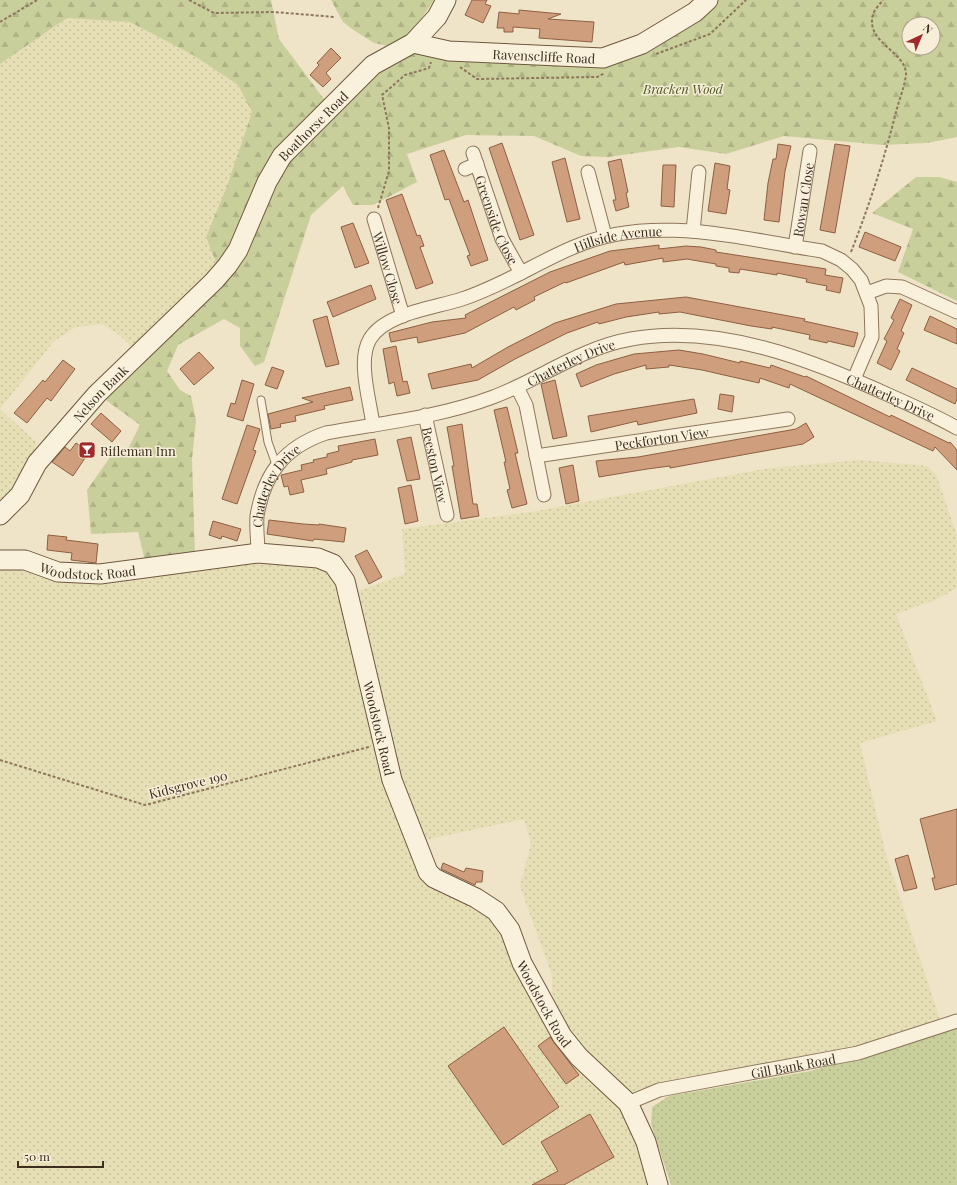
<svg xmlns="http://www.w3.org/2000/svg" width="957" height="1185" font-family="'Playfair Display',serif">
  <defs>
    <pattern id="farmland-dots" width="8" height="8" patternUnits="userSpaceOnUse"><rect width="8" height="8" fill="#e6deb5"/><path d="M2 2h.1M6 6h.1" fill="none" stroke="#c6bf9b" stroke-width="1.8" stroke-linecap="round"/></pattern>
    <pattern id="grass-dots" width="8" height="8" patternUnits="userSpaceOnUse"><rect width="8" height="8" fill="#c9cf9b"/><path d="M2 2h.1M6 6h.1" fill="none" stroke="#aeb285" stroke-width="1.8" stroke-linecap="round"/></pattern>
    <pattern id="forest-firs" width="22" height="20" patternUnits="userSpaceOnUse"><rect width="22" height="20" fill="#c9cf9b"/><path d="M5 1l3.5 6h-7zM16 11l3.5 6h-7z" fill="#aeb285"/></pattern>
  </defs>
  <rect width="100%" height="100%" fill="#f0e4c8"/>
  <path fill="url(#farmland-dots)" d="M 67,18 L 130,22 L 193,55 L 238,85 L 252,112 L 227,186 L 206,237 L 217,265 L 167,315 L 131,346 L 117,333 L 102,324 L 76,327 L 54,341 L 0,409 L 37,443 L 26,471 L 0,508 L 0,64 Z
    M 861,460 L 927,466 L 936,474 L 957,536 L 957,588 L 935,600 L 896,614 L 937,721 L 860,743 L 886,855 L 940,1019 L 891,1037 L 834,1054 L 683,1077 L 644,1090 L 630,1092 L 611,1077 L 576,1042 L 561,1020 L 552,994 L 552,976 L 520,886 L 531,844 L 524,819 L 420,841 L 397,769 L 360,616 L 358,591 L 405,574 L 402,529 L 531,512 L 770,468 Z
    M 259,562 L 312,565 L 325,571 L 336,583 L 424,879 L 495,917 L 591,1076 L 594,1085 L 623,1107 L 653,1185 L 0,1185 L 0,566 L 10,565 L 41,578 L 109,584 Z"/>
  <path fill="url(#grass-dots)" d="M 957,1027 L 957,1185 L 671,1185 L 651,1124 L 652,1107 L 669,1096 L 811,1071 Z"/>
  <path fill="url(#forest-firs)" fill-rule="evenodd" d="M 0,0 L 271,0 L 279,39 L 327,103 L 234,247 L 217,265 L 206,237 L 227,186 L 252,112 L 238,85 L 193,55 L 130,22 L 67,18 L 0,64 Z
    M 331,0 L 434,0 L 401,49 L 374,43 L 352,29 L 343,22 Z
    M 708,0 L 957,0 L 957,137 L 927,143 L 882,145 L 784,136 L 726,154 L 679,147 L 608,157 L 581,156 L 534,136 L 466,135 L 407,154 L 417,182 L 373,205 L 353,205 L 343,186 L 311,215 L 264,362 L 255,366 L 240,346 L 240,328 L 224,319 L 178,345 L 167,371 L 180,390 L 191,396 L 196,420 L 192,459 L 195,555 L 145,561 L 138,532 L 91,534 L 87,490 L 113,453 L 129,447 L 140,425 L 103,398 L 214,293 L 278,172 L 379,69 L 413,53 L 604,62 ZM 909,24 L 933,24 L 933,48 L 909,48 Z
    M 916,177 L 939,177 L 957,182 L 957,301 L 898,272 L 913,229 L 872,213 Z"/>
  <path fill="#cf9f7d" stroke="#8d5f41" d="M 472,0 L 487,0 L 485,4 L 491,6 L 483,23 L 465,15 Z
    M 519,10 L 561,14 L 548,19 L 594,22 L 592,42 L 539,38 L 540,29 L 513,27 L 513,32 L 504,32 L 504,28 L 497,28 L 499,12 L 519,14 Z
    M 331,48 L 341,58 L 326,73 L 331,79 L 323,87 L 310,75 L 319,65 L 317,63 Z
    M 502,143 L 534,235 L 520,240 L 489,148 Z
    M 778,144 L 791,146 L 785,171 L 779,222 L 764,220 L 768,183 L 773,159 L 776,159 Z
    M 835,144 L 850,146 L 835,233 L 820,230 Z
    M 444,150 L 464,202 L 468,200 L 488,260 L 471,266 L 467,256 L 470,255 L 459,226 L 449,199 L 445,200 L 430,155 Z
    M 565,158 L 580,219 L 567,222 L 552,162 Z
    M 621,159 L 628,192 L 626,193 L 629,207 L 616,211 L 613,200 L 616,200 L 608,162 Z
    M 715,163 L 730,166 L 727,189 L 730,190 L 726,214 L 708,211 Z
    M 663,165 L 676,165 L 674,207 L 661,206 Z
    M 402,194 L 417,236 L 420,235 L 424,246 L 420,247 L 433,283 L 416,289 L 386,200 Z
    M 353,223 L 369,263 L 355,268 L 341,227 Z
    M 865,232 L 901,247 L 895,261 L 859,247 Z
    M 659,245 L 659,249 L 686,246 L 701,247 L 716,250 L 716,252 L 826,269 L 825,275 L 843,278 L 840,293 L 826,290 L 827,286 L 806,282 L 807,279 L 777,273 L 777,275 L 740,269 L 739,273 L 729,272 L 729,268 L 716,266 L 716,264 L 704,262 L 687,259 L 663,262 L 663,258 L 625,265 L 624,262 L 566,283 L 565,282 L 534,297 L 535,300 L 516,310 L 514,307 L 465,333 L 418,343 L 417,337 L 391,342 L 389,333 L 432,322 L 466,318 L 465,315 L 550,272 L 610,251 Z
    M 371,285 L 376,299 L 333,317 L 327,302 Z
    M 686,297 L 805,319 L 804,321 L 858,333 L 854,347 L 828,341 L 827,343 L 809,339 L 810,335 L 772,327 L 772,329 L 751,326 L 680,312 L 659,314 L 659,312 L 626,317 L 599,324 L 598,322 L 567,333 L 515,359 L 478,380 L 432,389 L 428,374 L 471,364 L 472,368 L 508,347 L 555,323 L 616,304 Z
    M 900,299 L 912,305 L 901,331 L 904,333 L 897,349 L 900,351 L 891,370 L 877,363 L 887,341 L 884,339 L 894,320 L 891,318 Z
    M 327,316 L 339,364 L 326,367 L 313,320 Z
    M 930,316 L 957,329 L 957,344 L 924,330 Z
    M 396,346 L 403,382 L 407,381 L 410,393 L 397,396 L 394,382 L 389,384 L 383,349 Z
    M 679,350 L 703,354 L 740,363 L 740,361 L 770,368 L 771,365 L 805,377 L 806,376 L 890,417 L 891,415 L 949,443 L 950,442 L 957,450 L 957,470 L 935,447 L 933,451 L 790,384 L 789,388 L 760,378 L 759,383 L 702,370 L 669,365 L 669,367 L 646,369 L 646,365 L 614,374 L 581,387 L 576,374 L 596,365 L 634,354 Z
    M 199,352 L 214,368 L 194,385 L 180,369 Z
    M 63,360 L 75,369 L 51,401 L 47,398 L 27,423 L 14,413 L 43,380 L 45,382 Z
    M 272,367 L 284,371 L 277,389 L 265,385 Z
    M 912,368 L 957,389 L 957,399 L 955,404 L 906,380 Z
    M 242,380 L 254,384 L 243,421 L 227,416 L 231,403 L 235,404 Z
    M 555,380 L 567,436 L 553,439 L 541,384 Z
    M 350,387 L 353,400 L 324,406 L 325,409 L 295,416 L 296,421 L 280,424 L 281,427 L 271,429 L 268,414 L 313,402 L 302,398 Z
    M 720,394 L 734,396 L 732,412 L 718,409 Z
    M 694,399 L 697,413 L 638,425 L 637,421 L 591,432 L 588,416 Z
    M 507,407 L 518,453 L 515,453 L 527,504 L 512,508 L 507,490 L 510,489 L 504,462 L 506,462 L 494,410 Z
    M 101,413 L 121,431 L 112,442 L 91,424 Z
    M 806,423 L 814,437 L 803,444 L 670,468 L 670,466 L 647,469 L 599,477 L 596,461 L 638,457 L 796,429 Z
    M 462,424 L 473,504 L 477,504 L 479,516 L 461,519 L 452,466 L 454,466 L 447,427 Z
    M 247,425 L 260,429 L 253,450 L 256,451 L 237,504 L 222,499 Z
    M 411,437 L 420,479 L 407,481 L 397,440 Z
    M 375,439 L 378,455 L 352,460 L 352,462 L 326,469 L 327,474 L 301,480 L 304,492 L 290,495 L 288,486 L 284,487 L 281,475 L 302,470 L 301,465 L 314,462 L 313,460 L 327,457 L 327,454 L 339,451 L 338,446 Z
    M 76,443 L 89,452 L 73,476 L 52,462 L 65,447 L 70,451 Z
    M 573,465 L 579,501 L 566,504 L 559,468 Z
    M 411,485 L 418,521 L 405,524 L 398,488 Z
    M 269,520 L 303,524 L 319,525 L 319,524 L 346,528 L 344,542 L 314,539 L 313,541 L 267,534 Z
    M 213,521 L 241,529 L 237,541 L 222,536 L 221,539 L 209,535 Z
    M 48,535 L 67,537 L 66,540 L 98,544 L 96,563 L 71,560 L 72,553 L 47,550 Z
    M 367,550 L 382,577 L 369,584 L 355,556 Z
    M 957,809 L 957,884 L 935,890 L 932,878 L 935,878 L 920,819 Z
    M 908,855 L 917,888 L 904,891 L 895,859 Z
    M 443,863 L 464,872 L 466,868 L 483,871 L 482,882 L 476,882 L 475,885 L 441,869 Z
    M 504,1027 L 559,1107 L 503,1145 L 448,1066 Z
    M 550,1037 L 579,1075 L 566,1084 L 538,1046 Z
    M 590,1114 L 614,1157 L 564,1185 L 532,1185 L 558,1171 L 541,1142 Z"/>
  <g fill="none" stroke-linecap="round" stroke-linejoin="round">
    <g stroke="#8d765c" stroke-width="9">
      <path id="lane" d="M 261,400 L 268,442 L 277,467"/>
    </g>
    <g stroke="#8d765c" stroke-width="15">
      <g id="street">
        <path id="s1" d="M 473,153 L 502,239 L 521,273"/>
        <path d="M 465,169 L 477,164"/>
        <path d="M 588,172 L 605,236"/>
        <path id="s2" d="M 374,219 L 403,316"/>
        <path d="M 693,231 L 699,172"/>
        <path id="s3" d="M 795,247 L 810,151"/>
        <path d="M 867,293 L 886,286 L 902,287 L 957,312"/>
        <path d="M 517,387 L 526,405 L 544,495"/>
        <path id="s4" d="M 425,415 L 447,515"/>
        <path id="s5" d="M 373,425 C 370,401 357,360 370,339 C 385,313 435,308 462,299 C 502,286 536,263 574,247 C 652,213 741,239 822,251 L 841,260 L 852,269 L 861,280 L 871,306 L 872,337 L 854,379"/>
        <path id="s6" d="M 536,456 L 788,419"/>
        <path id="s7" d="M 258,553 C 258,541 256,528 257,516 C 264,473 285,447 326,433 C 381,423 440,417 493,397 C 539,380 580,348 631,339 C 719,323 812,360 891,396 C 913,406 936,416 957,428"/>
        <path id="s8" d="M 628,1103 L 659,1090 L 858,1053 L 957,1021"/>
      </g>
    </g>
    <g stroke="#6f573f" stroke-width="21">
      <g id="secondary">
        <path id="s9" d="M 413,43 L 449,51 L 603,58 L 642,44 L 695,12 L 708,0"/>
        <path id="s10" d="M 0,515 L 20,495 L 37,463 L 97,394 L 214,281 L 227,266 L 238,250 L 267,182 L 282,156 L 373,65 L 413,43 L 437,17 L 446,0"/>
        <path id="s11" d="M 0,560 L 25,560 L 58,572 L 100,574 L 258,553 L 318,558 L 333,564 L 345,581 L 392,780 L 428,872 L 434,878 L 476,898 L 496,911 L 510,930 L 522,963 L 562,1036 L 579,1057 L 628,1103 L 646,1142 L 658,1185"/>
      </g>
    </g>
    <path stroke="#8d765c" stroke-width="2" stroke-dasharray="3 2" stroke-linecap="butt" d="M 189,0 L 214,13 L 274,12 L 335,17
      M 0,22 L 37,0
      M 656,54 L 710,34 L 746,0
      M 460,67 L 477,79 L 597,77 L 605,73
      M 378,208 L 389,171 L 389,128 L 382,95 L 405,75 L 429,68 L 431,62
      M 851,252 C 869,206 884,160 896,112 C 899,100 905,86 906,74 C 906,52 865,42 873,15 C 874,10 880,4 883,0
      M 0,760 L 145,805 L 369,747"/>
    <use href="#lane" stroke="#faf1dc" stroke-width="7"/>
    <use href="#street" stroke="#faf1dc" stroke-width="13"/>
    <use href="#secondary" stroke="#faf1dc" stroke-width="19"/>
  </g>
  <defs>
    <g id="bar-square" transform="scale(0.9)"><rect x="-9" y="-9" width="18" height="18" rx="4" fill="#9e2a2b" stroke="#f7eed8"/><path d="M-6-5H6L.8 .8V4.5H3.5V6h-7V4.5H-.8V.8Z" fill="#fff"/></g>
  </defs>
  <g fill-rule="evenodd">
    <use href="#bar-square" x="87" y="450"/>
  </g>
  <g text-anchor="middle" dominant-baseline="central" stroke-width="3" stroke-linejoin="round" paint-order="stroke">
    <g font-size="13" fill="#3d2e20" stroke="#f7eed8">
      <text stroke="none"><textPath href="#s9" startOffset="132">Ravenscliffe Road</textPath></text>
      <text stroke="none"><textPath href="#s10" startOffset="505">Boathorse Road</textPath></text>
      <text stroke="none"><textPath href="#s3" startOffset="48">Rowan Close</textPath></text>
      <text stroke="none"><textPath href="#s1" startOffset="71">Greenside Close</textPath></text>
      <text stroke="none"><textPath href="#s5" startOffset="359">Hillside Avenue</textPath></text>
      <text stroke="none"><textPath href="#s2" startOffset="51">Willow Close</textPath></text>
      <text stroke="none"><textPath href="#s7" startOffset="408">Chatterley Drive</textPath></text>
      <text stroke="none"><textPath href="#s10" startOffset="159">Nelson Bank</textPath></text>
      <text stroke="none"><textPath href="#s7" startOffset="743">Chatterley Drive</textPath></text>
      <text stroke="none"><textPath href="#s6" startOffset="127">Peckforton View</textPath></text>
      <text stroke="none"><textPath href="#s4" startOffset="51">Beeston View</textPath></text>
      <text stroke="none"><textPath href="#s7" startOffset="73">Chatterley Drive</textPath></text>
      <text stroke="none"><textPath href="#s11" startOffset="90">Woodstock Road</textPath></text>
      <text stroke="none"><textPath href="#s11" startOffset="510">Woodstock Road</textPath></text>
      <text transform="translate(188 784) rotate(-14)">Kidsgrove 190</text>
      <text stroke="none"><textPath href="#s11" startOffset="846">Woodstock Road</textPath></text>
      <text stroke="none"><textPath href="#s8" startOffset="170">Gill Bank Road</textPath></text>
    </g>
    <g font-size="13" font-style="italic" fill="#4d5a26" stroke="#f7eed8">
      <text x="683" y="88">Bracken Wood</text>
    </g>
    <g font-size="13" fill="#3d2e20" stroke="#f7eed8" text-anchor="start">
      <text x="100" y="450">Rifleman Inn</text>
    </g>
  </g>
  <g transform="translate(921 36) rotate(44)"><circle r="19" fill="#f7eed8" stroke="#ada18e"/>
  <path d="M0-3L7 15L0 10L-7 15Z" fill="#9e2a2b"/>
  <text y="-6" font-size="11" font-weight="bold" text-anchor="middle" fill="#3d2e20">N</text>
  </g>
  <path d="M18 1161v6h85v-6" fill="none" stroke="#3d2e20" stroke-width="2"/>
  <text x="24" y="1161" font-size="12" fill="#3d2e20" stroke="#f7eed8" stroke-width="3" paint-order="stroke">50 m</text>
</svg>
